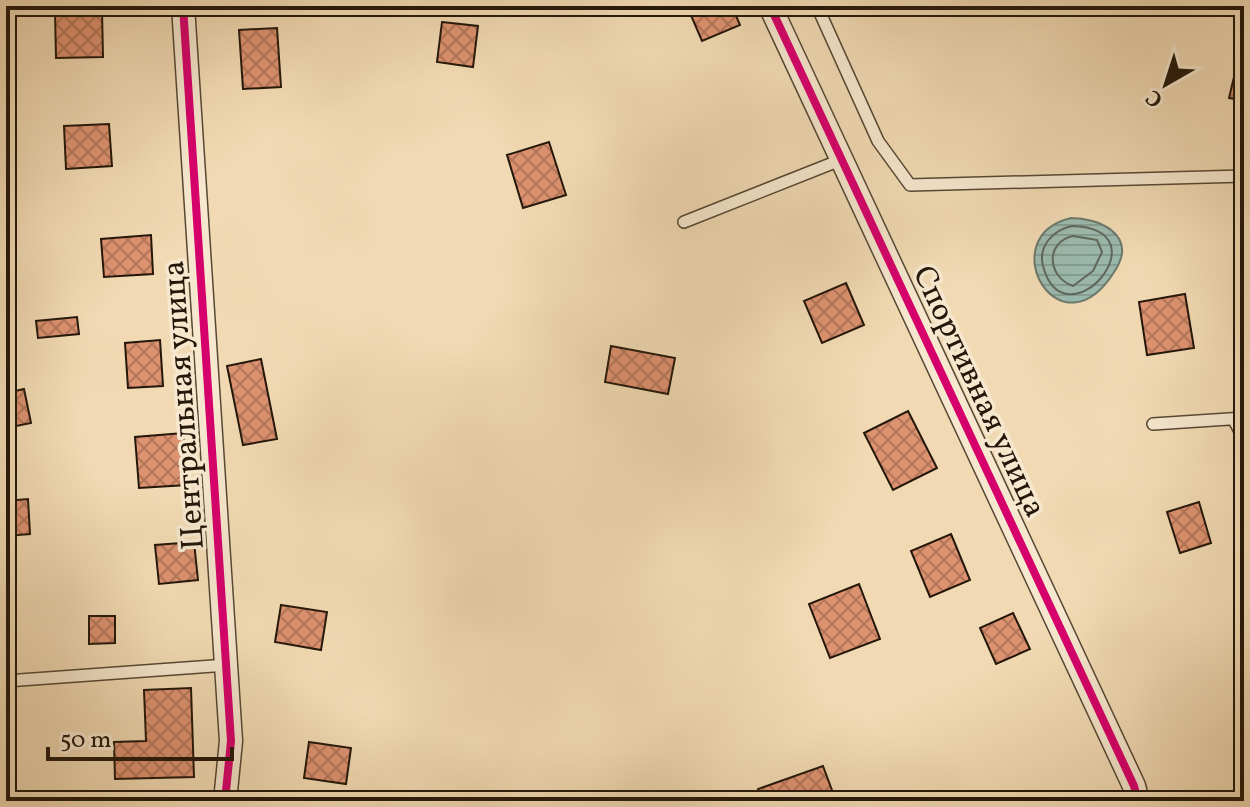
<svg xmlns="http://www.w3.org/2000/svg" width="1250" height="807" font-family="Vollkorn,serif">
  <defs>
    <pattern id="water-rules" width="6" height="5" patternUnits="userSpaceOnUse" patternTransform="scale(2)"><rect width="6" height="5" fill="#9bbaaf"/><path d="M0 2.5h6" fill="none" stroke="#859f95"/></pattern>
    <pattern id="building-cross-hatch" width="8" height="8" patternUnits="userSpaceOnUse" patternTransform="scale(2)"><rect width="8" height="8" fill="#dd9270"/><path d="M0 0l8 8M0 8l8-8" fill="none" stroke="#b3765a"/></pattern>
  </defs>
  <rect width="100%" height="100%" fill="#f1dab3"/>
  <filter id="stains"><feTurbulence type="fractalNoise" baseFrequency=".0025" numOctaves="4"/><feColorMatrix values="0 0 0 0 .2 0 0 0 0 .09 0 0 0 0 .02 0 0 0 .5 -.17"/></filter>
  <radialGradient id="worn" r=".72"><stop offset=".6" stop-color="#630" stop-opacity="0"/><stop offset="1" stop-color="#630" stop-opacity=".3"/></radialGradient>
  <path fill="url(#water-rules)" stroke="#6b796d" stroke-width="2" d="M 1071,218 C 1098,218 1137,234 1116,269 C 1061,361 990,237 1071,218 Z"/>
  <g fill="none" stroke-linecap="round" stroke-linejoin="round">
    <path stroke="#5f685c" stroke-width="2" d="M 1072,226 C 1167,229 1065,347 1043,266 C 1038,246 1053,230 1072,226 Z
      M 1073,236 L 1097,240 L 1102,252 L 1093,271 L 1073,286 C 1047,277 1045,242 1073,236 Z"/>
  </g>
  <path fill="url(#building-cross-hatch)" stroke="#23170a" stroke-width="2" d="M 687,6 L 732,6 L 740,25 L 702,41 Z
    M 102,10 L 103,57 L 56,58 L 55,11 Z
    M 442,22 L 478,26 L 473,67 L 437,62 Z
    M 277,28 L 281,87 L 243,89 L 239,30 Z
    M 1238,60 L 1244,62 L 1244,101 L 1229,98 Z
    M 109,124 L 112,166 L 66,169 L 64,126 Z
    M 549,142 L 566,195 L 523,208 L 507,155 Z
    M 151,235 L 153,274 L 104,277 L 101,239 Z
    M 846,283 L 864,325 L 822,343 L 804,301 Z
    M 1185,294 L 1194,348 L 1147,355 L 1139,302 Z
    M 77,317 L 79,334 L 38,338 L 36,321 Z
    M 160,340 L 163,386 L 128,388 L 125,343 Z
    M 611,346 L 675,358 L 668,394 L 605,382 Z
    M 261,359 L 277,439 L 243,445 L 227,366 Z
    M 24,389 L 31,423 L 6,428 L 6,393 Z
    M 908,411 L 937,468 L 893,490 L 864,433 Z
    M 183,433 L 187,485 L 139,488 L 135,437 Z
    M 28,499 L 30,534 L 6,536 L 6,501 Z
    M 1199,502 L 1211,543 L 1180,553 L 1167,512 Z
    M 951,534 L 970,580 L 930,597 L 911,551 Z
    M 194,542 L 198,580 L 159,584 L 155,545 Z
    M 859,584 L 880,639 L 830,658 L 809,604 Z
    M 281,605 L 327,612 L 321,650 L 275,642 Z
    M 1013,613 L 1030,649 L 996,664 L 980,628 Z
    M 89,616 L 115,616 L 115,643 L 89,644 Z
    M 191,688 L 194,777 L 115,779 L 114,742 L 146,741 L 144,690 Z
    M 309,742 L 351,748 L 346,784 L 304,778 Z
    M 823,766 L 836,801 L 762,801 L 758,789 Z"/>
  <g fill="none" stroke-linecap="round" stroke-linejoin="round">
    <g stroke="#564834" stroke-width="14">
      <path id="service" d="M 817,6 L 878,141 L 910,185 L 1244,176
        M 684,222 L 843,159
        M 1234,420 L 1244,439
        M 1153,424 L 1244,418
        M 6,681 L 227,665"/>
    </g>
    <g stroke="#564834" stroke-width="25">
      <path id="minor" d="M 183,6 L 231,741 L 225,801
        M 770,6 L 1134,786 L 1138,801"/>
    </g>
    <use href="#service" stroke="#f6e7ce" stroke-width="11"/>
    <use href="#minor" stroke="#f6e7ce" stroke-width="22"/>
    <g stroke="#f6e7ce" stroke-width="13">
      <path id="cycleway" d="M 183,6 L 231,741 L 225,801
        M 770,6 L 1134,786 L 1138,801"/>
    </g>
    <use href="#cycleway" stroke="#d6006c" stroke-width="8"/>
  </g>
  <g text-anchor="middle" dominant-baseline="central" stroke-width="7" stroke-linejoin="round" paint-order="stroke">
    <g font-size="32" fill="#23170a" stroke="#f6e7ce">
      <text transform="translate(978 392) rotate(65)">Спортивная улица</text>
      <text transform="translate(185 405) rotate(-94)">Центральная улица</text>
    </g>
  </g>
  <rect width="1250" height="807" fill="none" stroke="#f1dab3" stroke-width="32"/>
  <rect x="8" y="8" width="1234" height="791" fill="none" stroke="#23170a" stroke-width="4"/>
  <rect x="16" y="16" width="1218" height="775" fill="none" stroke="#23170a" stroke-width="2"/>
  <g transform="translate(1166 84) rotate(219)" stroke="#f6e7ce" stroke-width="6" paint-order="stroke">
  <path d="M0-6L14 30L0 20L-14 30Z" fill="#23170a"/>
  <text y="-12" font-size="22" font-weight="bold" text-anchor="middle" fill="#23170a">С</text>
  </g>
  <path d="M48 747v12h184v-12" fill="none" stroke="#23170a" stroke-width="4"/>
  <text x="60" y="747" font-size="24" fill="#23170a" stroke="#f6e7ce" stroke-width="6" paint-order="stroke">50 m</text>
  <rect width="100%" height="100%" filter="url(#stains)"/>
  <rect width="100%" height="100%" fill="url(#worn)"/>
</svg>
